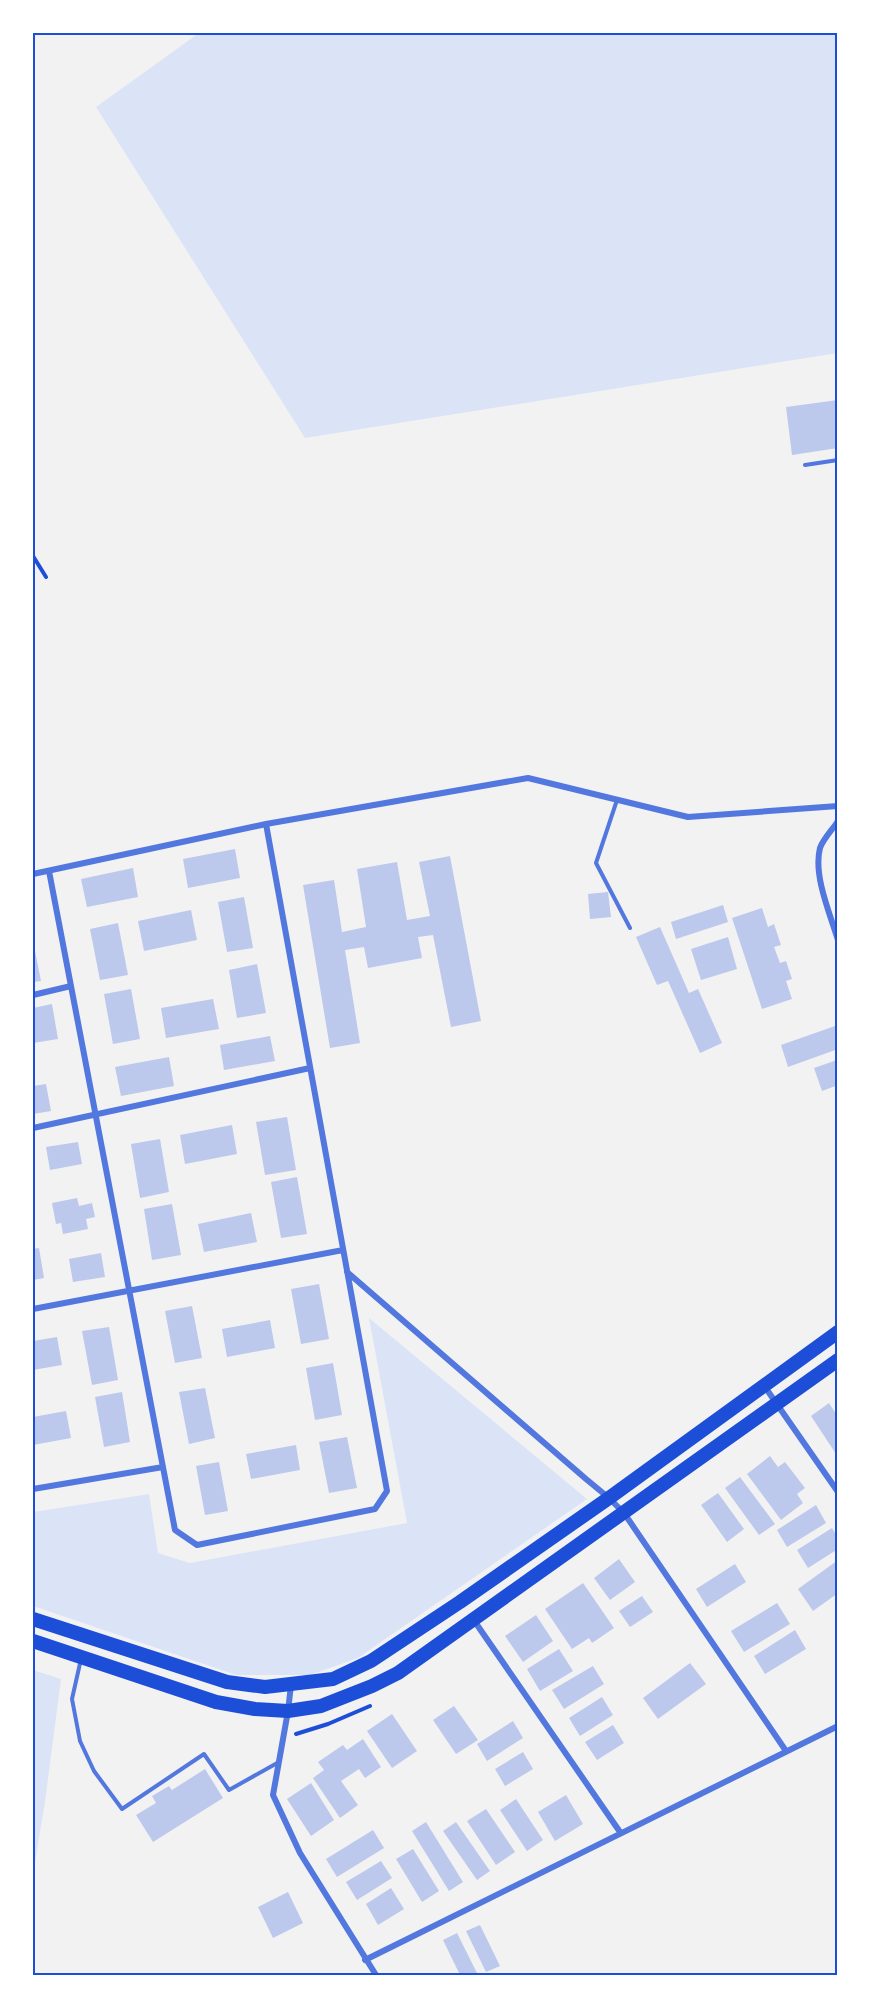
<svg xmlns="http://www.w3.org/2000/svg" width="871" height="2008" font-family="Barlow,sans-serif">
  <rect width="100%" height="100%" fill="#f2f2f2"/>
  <path fill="#dbe4f7" d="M 199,33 L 838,33 L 838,353 L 305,438 L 96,107 Z
    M 369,1318 L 587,1499 L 358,1658 L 310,1675 L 236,1675 L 33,1606 L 33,1512 L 149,1494 L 158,1553 L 190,1563 L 407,1523 Z
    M 33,1670 L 61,1679 L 45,1802 L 33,1874 Z"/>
  <path fill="#bdc9ec" d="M 838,400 L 838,448 L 792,455 L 786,407 Z
    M 235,849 L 240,878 L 188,888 L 183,859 Z
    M 450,856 L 481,1021 L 451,1027 L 433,935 L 418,937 L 422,958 L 368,968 L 364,947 L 345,950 L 360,1043 L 330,1048 L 303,885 L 334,880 L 342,932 L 366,927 L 357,869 L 397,862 L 407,920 L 430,916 L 419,862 Z
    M 133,868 L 138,897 L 87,907 L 81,879 Z
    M 608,892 L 611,917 L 590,919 L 588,894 Z
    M 244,897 L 253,948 L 227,952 L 218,902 Z
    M 723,905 L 728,922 L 676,939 L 671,922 Z
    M 762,908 L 768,927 L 774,924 L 781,945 L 774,947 L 780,963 L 786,961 L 792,979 L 786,981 L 792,999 L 762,1009 L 732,918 Z
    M 191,910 L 197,940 L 144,951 L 138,921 Z
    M 118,923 L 128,975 L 100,980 L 90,929 Z
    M 660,927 L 689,993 L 698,989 L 722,1043 L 700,1053 L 668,981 L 657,985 L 636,937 Z
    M 728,937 L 737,969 L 701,980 L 691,949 Z
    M 33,941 L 41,981 L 33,982 Z
    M 257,964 L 266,1013 L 237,1018 L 229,970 Z
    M 131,989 L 140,1039 L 113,1044 L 104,994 Z
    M 213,999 L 219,1029 L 166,1038 L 161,1008 Z
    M 52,1004 L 58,1039 L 33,1043 L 33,1008 Z
    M 835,1026 L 838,1034 L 838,1049 L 788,1067 L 781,1045 Z
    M 270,1036 L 275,1061 L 224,1070 L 220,1045 Z
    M 169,1057 L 174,1086 L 121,1096 L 115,1067 Z
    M 837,1060 L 838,1085 L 822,1091 L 814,1068 Z
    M 46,1084 L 51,1111 L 33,1114 L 33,1086 Z
    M 287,1117 L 296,1170 L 265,1175 L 256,1122 Z
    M 232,1125 L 237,1154 L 185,1164 L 180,1135 Z
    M 160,1139 L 169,1192 L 140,1198 L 131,1144 Z
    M 78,1142 L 82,1164 L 50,1170 L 46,1147 Z
    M 297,1177 L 307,1234 L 281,1238 L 271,1182 Z
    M 77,1198 L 79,1206 L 92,1203 L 95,1217 L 86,1219 L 88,1229 L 63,1234 L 61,1223 L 56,1224 L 52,1203 Z
    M 172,1204 L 181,1255 L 152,1260 L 144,1209 Z
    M 251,1213 L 257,1242 L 204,1252 L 198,1224 Z
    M 39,1248 L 44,1278 L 33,1280 L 33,1249 Z
    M 101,1253 L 105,1277 L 73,1282 L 69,1259 Z
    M 319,1284 L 329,1339 L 301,1344 L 291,1289 Z
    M 192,1306 L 202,1358 L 175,1363 L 165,1311 Z
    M 270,1320 L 275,1348 L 227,1357 L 222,1329 Z
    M 109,1327 L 118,1380 L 92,1385 L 82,1331 Z
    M 57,1337 L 62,1365 L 33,1370 L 33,1341 Z
    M 333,1363 L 342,1415 L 315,1420 L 306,1368 Z
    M 205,1388 L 215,1438 L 189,1444 L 179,1392 Z
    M 122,1392 L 130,1442 L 104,1447 L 95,1397 Z
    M 829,1403 L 838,1417 L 838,1457 L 811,1416 Z
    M 66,1411 L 71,1438 L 33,1445 L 33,1417 Z
    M 347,1437 L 357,1488 L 329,1493 L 319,1442 Z
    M 296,1445 L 300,1470 L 251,1479 L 246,1454 Z
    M 770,1456 L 778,1467 L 785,1462 L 805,1488 L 797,1494 L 803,1503 L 781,1520 L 747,1474 Z
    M 219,1462 L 228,1511 L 205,1515 L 196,1466 Z
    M 740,1477 L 775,1524 L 759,1535 L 725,1488 Z
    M 718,1493 L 744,1529 L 727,1542 L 701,1505 Z
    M 816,1505 L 826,1523 L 787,1547 L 777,1530 Z
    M 832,1528 L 838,1538 L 838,1549 L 808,1568 L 797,1550 Z
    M 619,1559 L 635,1582 L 610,1600 L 594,1578 Z
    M 838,1560 L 838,1593 L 813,1611 L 798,1589 Z
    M 735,1564 L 746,1582 L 707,1607 L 696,1589 Z
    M 583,1583 L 614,1628 L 592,1643 L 589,1638 L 572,1649 L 545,1609 Z
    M 642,1596 L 653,1612 L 630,1627 L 619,1611 Z
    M 777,1603 L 790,1624 L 744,1652 L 731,1631 Z
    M 536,1615 L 553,1641 L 523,1662 L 505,1636 Z
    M 795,1630 L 806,1649 L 765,1674 L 754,1656 Z
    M 559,1649 L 573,1671 L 540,1691 L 527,1669 Z
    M 690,1663 L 706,1684 L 658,1719 L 643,1698 Z
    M 593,1666 L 604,1684 L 564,1709 L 552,1690 Z
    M 602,1697 L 613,1715 L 580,1736 L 569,1718 Z
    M 454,1706 L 478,1740 L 456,1754 L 433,1720 Z
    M 392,1714 L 417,1751 L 392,1768 L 367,1731 Z
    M 513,1721 L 523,1738 L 487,1761 L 477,1744 Z
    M 613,1725 L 624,1743 L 597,1760 L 585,1742 Z
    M 363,1739 L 381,1767 L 365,1778 L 359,1769 L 341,1781 L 358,1805 L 340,1818 L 313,1778 L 324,1770 L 318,1762 L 343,1745 L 347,1750 Z
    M 523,1752 L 533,1769 L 505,1786 L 495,1769 Z
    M 205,1769 L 223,1798 L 153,1842 L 136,1815 L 156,1803 L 152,1796 L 169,1786 L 172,1790 Z
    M 311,1783 L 334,1820 L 311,1836 L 287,1799 Z
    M 566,1795 L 583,1824 L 555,1841 L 538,1812 Z
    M 516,1799 L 543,1840 L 527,1851 L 500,1810 Z
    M 486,1809 L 515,1852 L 496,1865 L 467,1821 Z
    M 426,1822 L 463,1882 L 449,1891 L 412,1831 Z
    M 456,1822 L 490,1871 L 477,1880 L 443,1831 Z
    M 373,1830 L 384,1848 L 337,1877 L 326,1859 Z
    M 413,1849 L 439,1891 L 422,1902 L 396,1859 Z
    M 381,1861 L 392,1878 L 357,1900 L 346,1882 Z
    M 391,1888 L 404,1909 L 378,1925 L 366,1904 Z
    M 288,1892 L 303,1923 L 273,1938 L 258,1907 Z
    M 480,1925 L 500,1966 L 486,1972 L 466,1931 Z
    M 457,1933 L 478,1975 L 460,1975 L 443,1940 Z"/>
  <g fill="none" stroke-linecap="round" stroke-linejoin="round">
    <path stroke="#1d4ed8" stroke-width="4" d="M 33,556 L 46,577
      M 296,1734 L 328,1724 L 370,1706"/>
    <path stroke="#5277de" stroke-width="4" d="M 805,465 L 838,460
      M 617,800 L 596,863 L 630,928
      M 81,1659 L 72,1699 L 80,1741 L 94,1771 L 122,1809 L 204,1754 L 229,1790 L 279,1762"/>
    <path stroke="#5277de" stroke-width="6" d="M 838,821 C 833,829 823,839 820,848 C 813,875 830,914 838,940
      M 49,871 L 175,1530 L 197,1545 L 375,1509 L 387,1491 L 266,824
      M 33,874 L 266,824 L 528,778 L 688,817 L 838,806
      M 33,995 L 71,986
      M 33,1128 L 310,1068
      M 347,1272 L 586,1479 L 609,1498 L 624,1513 L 786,1751
      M 33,1309 L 343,1250
      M 765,1387 L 838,1492
      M 33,1489 L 163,1467
      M 473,1619 L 620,1832
      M 291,1685 L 288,1711 L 273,1795 L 300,1853 L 376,1975
      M 365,1960 L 838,1726"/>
    <path stroke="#1d4ed8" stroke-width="14" d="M 33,1619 L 227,1682 L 265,1687 L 333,1679 L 371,1661 L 460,1602 L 609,1498 L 838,1332
      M 33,1641 L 216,1702 L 255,1709 L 288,1711 L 321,1706 L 372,1686 L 398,1673 L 838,1360"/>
  </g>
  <rect width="871" height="2008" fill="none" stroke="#ffffff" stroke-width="69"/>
  <rect x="34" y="34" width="802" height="1940" fill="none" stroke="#1d4ed8" stroke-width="2"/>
</svg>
